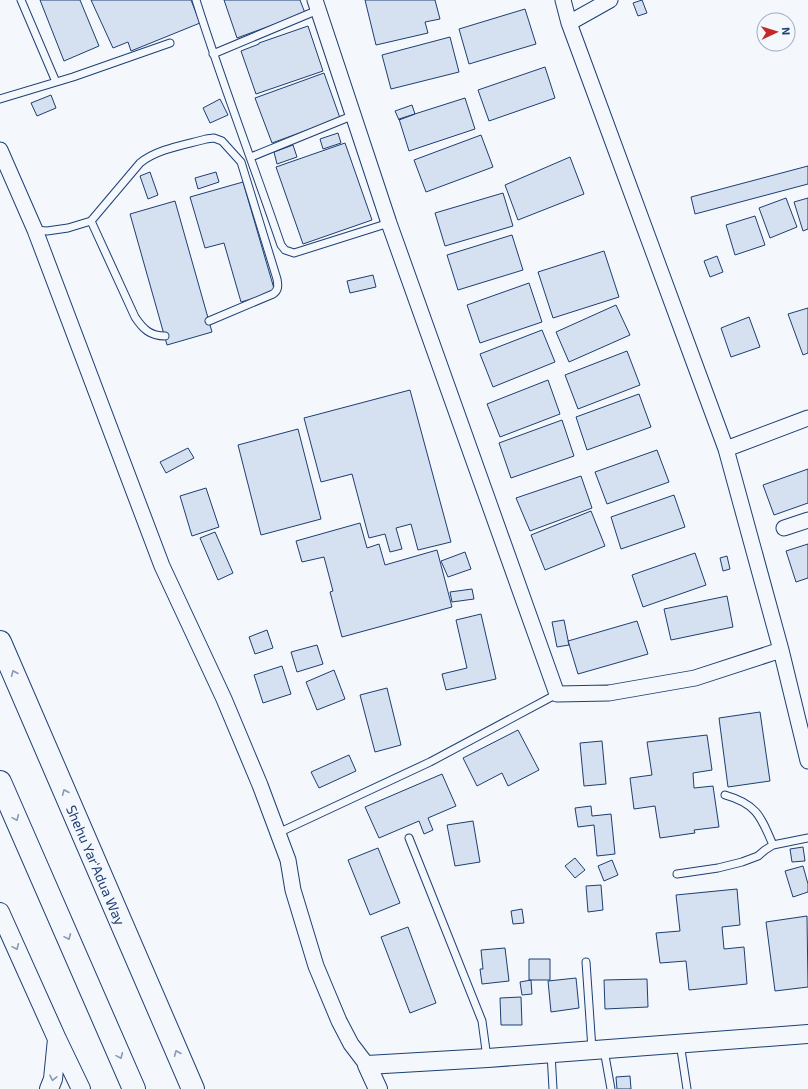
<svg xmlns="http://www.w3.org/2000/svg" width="808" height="1089" font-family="'Exo 2',sans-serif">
  <rect width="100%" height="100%" fill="#f4f7fb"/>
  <path fill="#d5e0f0" stroke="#1d3f73" d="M 40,0 L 80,0 L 99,46 L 64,61 Z
    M 91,0 L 191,0 L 200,23 L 131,51 L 128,42 L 113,48 Z
    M 224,0 L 300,0 L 305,13 L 237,38 Z
    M 365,0 L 435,0 L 440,19 L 425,22 L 428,33 L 376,45 Z
    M 642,0 L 647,13 L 638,16 L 633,3 Z
    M 525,9 L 536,44 L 469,64 L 459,29 Z
    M 308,26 L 323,71 L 256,94 L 241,51 L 259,44 L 259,43 Z
    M 450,37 L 459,72 L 391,89 L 382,55 Z
    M 545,67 L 555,98 L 489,121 L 478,90 Z
    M 324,73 L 340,118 L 272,143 L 255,98 Z
    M 51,95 L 56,108 L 37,116 L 31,103 Z
    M 465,98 L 475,129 L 409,151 L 399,119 Z
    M 220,99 L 228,115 L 210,123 L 203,108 Z
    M 412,105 L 415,114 L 399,120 L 395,111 Z
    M 338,133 L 341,143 L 323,149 L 320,139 Z
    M 481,135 L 493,167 L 426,192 L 414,160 Z
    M 345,143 L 372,220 L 303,244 L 276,167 Z
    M 293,145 L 297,157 L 277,164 L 274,152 Z
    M 570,157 L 584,194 L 518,220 L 505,185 Z
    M 808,166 L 808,184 L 695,214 L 691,197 Z
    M 150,172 L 158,195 L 148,199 L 140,176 Z
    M 216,172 L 219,182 L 198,189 L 195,178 Z
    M 243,182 L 275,292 L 241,302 L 224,243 L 205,248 L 190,197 Z
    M 503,193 L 513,226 L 445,246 L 435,213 Z
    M 786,198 L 797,227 L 770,238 L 759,208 Z
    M 808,198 L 808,229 L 803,231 L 794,202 Z
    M 175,201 L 212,332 L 167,345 L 130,214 Z
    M 755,216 L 765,245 L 735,255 L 726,225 Z
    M 512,235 L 523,270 L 458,290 L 447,255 Z
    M 604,251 L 619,297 L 553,318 L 538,272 Z
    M 717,256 L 723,272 L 710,277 L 704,261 Z
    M 373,275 L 376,287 L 350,293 L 347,281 Z
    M 529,283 L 542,322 L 480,343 L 467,305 Z
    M 616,305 L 630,335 L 569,362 L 556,332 Z
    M 808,308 L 808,353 L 803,355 L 788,314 Z
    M 749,317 L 760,347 L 731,357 L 721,328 Z
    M 542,330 L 555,362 L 493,387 L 480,354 Z
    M 627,351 L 640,385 L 578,409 L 565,375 Z
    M 548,380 L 560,414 L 500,437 L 487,404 Z
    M 410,390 L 451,542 L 418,550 L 411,524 L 396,528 L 402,549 L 390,552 L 385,534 L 369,538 L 352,474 L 321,482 L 304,418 Z
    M 639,394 L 651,427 L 587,450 L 576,417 Z
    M 562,420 L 574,456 L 511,478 L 499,443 Z
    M 298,429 L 321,519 L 261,535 L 238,445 Z
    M 188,448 L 194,458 L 166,473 L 160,462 Z
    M 657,450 L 669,482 L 607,504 L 595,472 Z
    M 808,469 L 808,503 L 774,515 L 763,485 Z
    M 581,476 L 592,508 L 530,531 L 516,498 Z
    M 206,488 L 219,527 L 192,536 L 180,496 Z
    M 674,495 L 685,527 L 621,549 L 611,517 Z
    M 591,511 L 605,546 L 545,570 L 531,535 Z
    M 360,523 L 367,548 L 379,544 L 385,565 L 437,550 L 452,607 L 342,637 L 330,592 L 333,591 L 324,557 L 302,562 L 296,541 Z
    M 215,532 L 233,573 L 218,580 L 200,538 Z
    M 808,544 L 808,578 L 796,582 L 786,551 Z
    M 465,552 L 471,569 L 448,577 L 441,561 Z
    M 695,553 L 706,585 L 643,607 L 632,575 Z
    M 727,556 L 730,569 L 723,571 L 720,558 Z
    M 472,589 L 474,599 L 452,602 L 450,592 Z
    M 727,596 L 733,627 L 671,640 L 664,609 Z
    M 481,614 L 496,679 L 446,690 L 442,674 L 467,668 L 456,620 Z
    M 564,620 L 569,645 L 557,647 L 552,622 Z
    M 637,621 L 648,654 L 578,674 L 568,641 Z
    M 267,630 L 273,648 L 255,654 L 249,637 Z
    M 317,645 L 323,664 L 297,672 L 291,652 Z
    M 282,666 L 291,694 L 263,703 L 254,675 Z
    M 334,670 L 345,699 L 317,710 L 306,682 Z
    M 387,688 L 401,745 L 375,752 L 360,695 Z
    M 760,712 L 770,781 L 728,787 L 719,718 Z
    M 518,730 L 539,770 L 508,786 L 502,773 L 477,786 L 463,758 Z
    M 707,735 L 712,770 L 693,773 L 694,788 L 713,786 L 719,827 L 694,830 L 695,833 L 660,838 L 655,806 L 634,809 L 630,778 L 652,775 L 647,742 Z
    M 602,741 L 606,784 L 584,786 L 580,743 Z
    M 349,755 L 356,771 L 319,788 L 311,772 Z
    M 442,774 L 456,806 L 428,818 L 433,830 L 424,834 L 419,821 L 379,838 L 365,807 Z
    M 591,806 L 592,816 L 611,814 L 615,854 L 597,856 L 594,825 L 578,827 L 575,808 Z
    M 473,821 L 480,862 L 455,866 L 447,825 Z
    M 803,847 L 805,861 L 792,862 L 790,849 Z
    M 378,848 L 400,903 L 370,915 L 348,860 Z
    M 575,858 L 585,870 L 575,878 L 565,866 Z
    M 612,860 L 618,875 L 604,881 L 598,866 Z
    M 803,866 L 808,884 L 808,892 L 793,897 L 785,871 Z
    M 601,885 L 603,910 L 588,912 L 586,886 Z
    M 737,889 L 740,925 L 722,927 L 724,949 L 744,947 L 747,984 L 689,990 L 686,961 L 660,963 L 656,933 L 680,931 L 676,895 Z
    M 522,909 L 524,923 L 513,924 L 511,911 Z
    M 807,916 L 808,987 L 775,991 L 766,922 Z
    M 408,927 L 436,1003 L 410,1013 L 381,937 Z
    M 505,948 L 509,981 L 482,984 L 480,969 L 483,969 L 481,950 Z
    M 529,959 L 550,959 L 550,980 L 529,980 Z
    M 576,978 L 579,1008 L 551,1012 L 548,981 Z
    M 647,979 L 648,1007 L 605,1009 L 604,980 Z
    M 531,980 L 532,994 L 522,995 L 520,982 Z
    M 521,997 L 522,1025 L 501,1025 L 500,998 Z
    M 630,1076 L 631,1089 L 617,1089 L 616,1077 Z"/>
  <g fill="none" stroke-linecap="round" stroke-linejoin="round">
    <g stroke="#1d3f73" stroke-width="9">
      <path id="service" d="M 21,0 L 56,82
        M 196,0 C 222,83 253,163 281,245 L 285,250 L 294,253 L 389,223
        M 213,54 L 318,10
        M 0,99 L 73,77 L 170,43
        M 251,157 L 354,115
        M 91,221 L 135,317 C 143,329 150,336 165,336
        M 35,230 L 47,231 L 68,228 L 91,221 L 140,163 C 157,149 184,145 206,139 L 214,138 L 222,141 L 241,162 L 277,279 C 278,285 279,290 273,294 L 209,321
        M 725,795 C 757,804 761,817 773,845
        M 278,833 L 430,762 L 557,694
        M 409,838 L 482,1021 L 487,1058
        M 677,874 L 718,868 L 742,862 L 758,856 L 765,850 L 773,845 L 808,838
        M 586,962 L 592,1049
        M 680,1043 L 687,1089
        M 604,1050 L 611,1089
        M 551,1053 L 553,1089"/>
    </g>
    <g stroke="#1d3f73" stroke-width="17">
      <path id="minor" d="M 315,0 L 389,223 L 557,694 L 609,693 L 695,678 L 781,650
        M 563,0 L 569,23 L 726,449 L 781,650 L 808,761
        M 569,23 L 610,0
        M 0,150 L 35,230 L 162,566 L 224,699 L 260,785 L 288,860 L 293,890 L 316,966 L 339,1021 L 351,1044 L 367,1065
        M 726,449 L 808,418
        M 784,528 L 808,520"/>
    </g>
    <g stroke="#1d3f73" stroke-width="20">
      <path id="tertiary" d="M 0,912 L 57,1039 L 81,1089
        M 49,1089 L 53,1079 L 57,1039
        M 378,1089 L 367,1065 L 488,1058 L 808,1034"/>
    </g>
    <g stroke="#1d3f73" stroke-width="24">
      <path id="motorway" d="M 0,642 L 193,1089
        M 0,782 L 134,1089"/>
    </g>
    <use href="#service" stroke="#f4f7fb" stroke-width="7"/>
    <use href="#minor" stroke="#f4f7fb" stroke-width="15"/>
    <use href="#tertiary" stroke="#f4f7fb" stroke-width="18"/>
    <use href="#motorway" stroke="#f4f7fb" stroke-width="22"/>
  </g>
  <defs><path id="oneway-chevron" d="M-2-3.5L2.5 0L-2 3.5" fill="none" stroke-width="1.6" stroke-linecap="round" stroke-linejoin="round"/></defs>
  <g stroke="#889bb7">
    <use href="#oneway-chevron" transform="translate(14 673) rotate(-113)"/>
    <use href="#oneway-chevron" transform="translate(65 792) rotate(-113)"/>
    <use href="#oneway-chevron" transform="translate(16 818) rotate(66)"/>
    <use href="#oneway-chevron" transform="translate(68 937) rotate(66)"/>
    <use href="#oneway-chevron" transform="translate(16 947) rotate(66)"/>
    <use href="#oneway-chevron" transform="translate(177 1053) rotate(-113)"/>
    <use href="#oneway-chevron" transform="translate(120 1056) rotate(66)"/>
    <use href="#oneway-chevron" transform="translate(53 1078) rotate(102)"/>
  </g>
  <g text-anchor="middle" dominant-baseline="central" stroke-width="3" stroke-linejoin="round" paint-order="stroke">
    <g font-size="14" fill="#1d3f73" stroke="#f4f7fb">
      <text transform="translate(96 865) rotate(67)">Shehu Yar'Adua Way</text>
    </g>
  </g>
  <g transform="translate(776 32) rotate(86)"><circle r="19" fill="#f4f7fb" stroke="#9eadc5"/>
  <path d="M0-3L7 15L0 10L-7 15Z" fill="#c62828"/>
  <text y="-6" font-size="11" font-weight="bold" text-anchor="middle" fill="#1d3f73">N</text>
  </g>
</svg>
